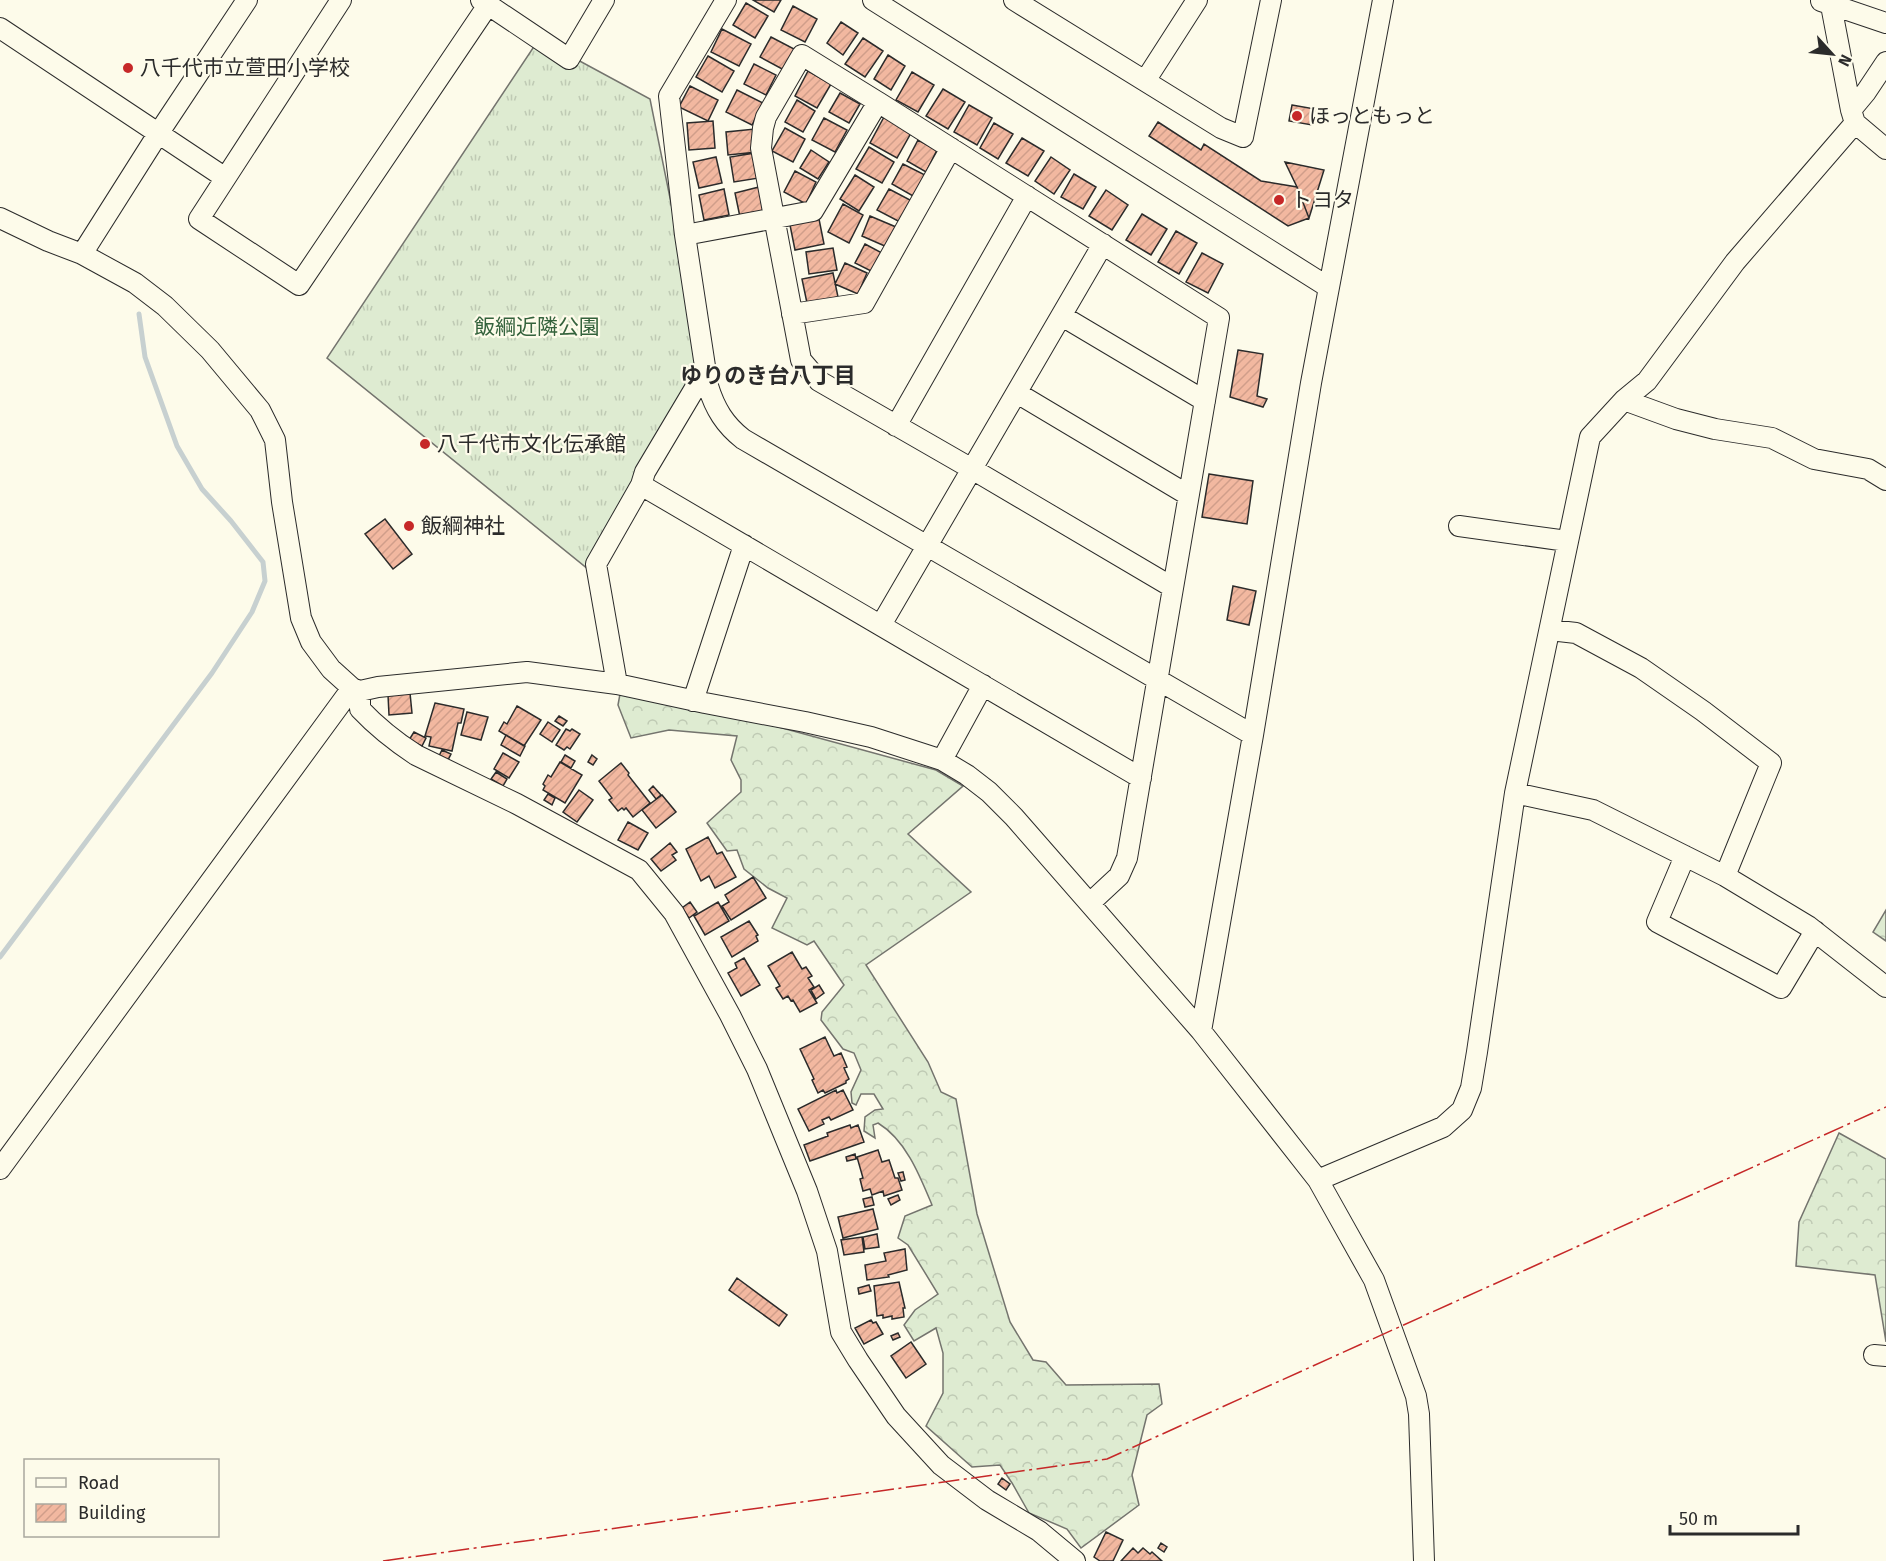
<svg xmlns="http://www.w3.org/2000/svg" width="1886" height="1561" font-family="'Fira Sans','Noto Sans JP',sans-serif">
  <defs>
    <pattern id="grass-tufts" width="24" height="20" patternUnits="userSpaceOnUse" patternTransform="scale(1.5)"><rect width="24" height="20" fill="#deebd1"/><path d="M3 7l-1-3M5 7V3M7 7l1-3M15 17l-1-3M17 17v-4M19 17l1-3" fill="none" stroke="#bfcab4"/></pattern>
    <pattern id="forest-crowns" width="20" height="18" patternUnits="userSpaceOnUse" patternTransform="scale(1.5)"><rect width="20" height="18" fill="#deebd1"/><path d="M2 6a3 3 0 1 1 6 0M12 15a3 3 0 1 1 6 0" fill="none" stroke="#bfcab4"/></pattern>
    <pattern id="building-hatch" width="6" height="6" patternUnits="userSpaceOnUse" patternTransform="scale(1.5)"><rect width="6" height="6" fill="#f2b8a0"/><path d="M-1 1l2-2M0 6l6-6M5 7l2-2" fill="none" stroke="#d09e8a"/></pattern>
  </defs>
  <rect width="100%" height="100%" fill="#fdfbea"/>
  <path fill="url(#grass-tufts)" stroke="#74746e" stroke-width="1.5" d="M 539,39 L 650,99 L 708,386 L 694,385 L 588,569 L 327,358 Z"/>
  <path fill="url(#forest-crowns)" stroke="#74746e" stroke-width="1.5" d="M 620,694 L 764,723 L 936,770 L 963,786 L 908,834 L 971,892 L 866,965 L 928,1062 L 941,1092 L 956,1099 L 977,1214 L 1010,1322 L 1033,1360 L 1046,1362 L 1066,1385 L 1159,1384 L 1162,1404 L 1147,1415 L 1132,1475 L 1139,1505 L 1081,1548 L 1067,1529 L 1029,1513 L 1012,1483 L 1000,1465 L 972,1467 L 926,1426 L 943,1393 L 943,1353 L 936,1328 L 914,1341 L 904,1325 L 915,1310 L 938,1294 L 908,1245 L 898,1238 L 905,1216 L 932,1205 C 920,1176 906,1140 878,1123 L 873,1125 L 875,1138 L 864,1131 L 865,1117 L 875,1110 L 883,1109 L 874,1094 L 861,1094 L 856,1105 L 852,1103 L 851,1092 L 861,1070 L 854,1053 L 843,1049 L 821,1020 L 822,1012 L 844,985 L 814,941 L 807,945 L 772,928 L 787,898 L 768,888 L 744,869 L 737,850 L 727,851 L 707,823 L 741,792 L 741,780 L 731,760 L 737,736 L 669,730 L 631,738 L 618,705 Z
    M 1886,910 L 1886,941 L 1873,932 Z
    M 1839,1133 L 1886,1159 L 1886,1342 L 1875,1275 L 1796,1266 L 1799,1222 Z"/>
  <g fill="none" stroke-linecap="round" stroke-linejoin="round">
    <path stroke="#c7d0d0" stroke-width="5" d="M 0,957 L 212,673 L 252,612 L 265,581 L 263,562 L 231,521 L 202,489 L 177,446 L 145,357 L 139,314"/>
  </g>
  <path fill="url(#building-hatch)" stroke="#2b2b2b" stroke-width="1.5" d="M 753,0 L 781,0 L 774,12 Z
    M 746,3 L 768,16 L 755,38 L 733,25 Z
    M 793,6 L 817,19 L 805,42 L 781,30 Z
    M 841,22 L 858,33 L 843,55 L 827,43 Z
    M 722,29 L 751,44 L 739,66 L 711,52 Z
    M 771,37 L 796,50 L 784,70 L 760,57 Z
    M 863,38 L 883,51 L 865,77 L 845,64 Z
    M 888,55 L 905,66 L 891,90 L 874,79 Z
    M 708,56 L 734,71 L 722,92 L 696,77 Z
    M 754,64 L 776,75 L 766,95 L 744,84 Z
    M 808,71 L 831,84 L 817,108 L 795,96 Z
    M 912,72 L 934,85 L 918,112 L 896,100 Z
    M 690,86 L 718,100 L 708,121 L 679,107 Z
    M 943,89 L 965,102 L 948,129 L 926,116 Z
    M 737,90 L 763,103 L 752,125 L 726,112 Z
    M 840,93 L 860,104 L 849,123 L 829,112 Z
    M 797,100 L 815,111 L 803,132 L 785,122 Z
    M 969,105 L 992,118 L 977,145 L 954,132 Z
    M 1292,105 L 1315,109 L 1312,125 L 1289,121 Z
    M 884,117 L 911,133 L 897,158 L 870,143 Z
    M 824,118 L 847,130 L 835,152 L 812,140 Z
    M 713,121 L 715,148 L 689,150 L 687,123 Z
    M 1158,122 L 1201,150 L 1204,144 L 1261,181 L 1297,187 L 1309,218 L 1288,226 L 1149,136 Z
    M 994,123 L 1013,134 L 998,159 L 980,148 Z
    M 785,128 L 805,139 L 793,162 L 772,151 Z
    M 755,129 L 757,152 L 728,155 L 726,132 Z
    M 1022,138 L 1044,151 L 1028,176 L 1006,163 Z
    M 918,140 L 937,150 L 926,172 L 907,161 Z
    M 869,147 L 894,162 L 882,183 L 856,169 Z
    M 811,150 L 829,162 L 818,179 L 800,168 Z
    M 755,153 L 759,178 L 734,182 L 730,157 Z
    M 716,157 L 722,183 L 699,188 L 693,162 Z
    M 1051,157 L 1070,170 L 1054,194 L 1035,181 Z
    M 1285,162 L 1324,170 L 1309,218 L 1297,187 Z
    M 903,164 L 925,175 L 913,196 L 892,184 Z
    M 795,171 L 816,182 L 806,204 L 784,192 Z
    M 1074,174 L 1096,187 L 1083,209 L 1061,197 Z
    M 855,175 L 874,187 L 859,211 L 840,199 Z
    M 759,187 L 765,210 L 740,217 L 735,193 Z
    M 724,189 L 729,215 L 704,220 L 699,195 Z
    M 889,189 L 912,201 L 900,222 L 877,210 Z
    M 1106,190 L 1128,205 L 1112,230 L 1089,216 Z
    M 843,204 L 863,215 L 849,243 L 828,232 Z
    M 1142,214 L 1167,229 L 1151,255 L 1126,240 Z
    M 870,216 L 896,227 L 887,247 L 862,236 Z
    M 819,219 L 824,244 L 795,250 L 790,225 Z
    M 1176,231 L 1197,243 L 1179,274 L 1158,262 Z
    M 865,244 L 882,253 L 873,272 L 855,263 Z
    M 833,248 L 837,270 L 809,274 L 806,252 Z
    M 1202,253 L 1223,264 L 1208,293 L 1186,282 Z
    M 845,263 L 867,273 L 858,294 L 835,284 Z
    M 833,273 L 838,297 L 807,303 L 802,279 Z
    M 1238,350 L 1263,354 L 1257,396 L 1267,399 L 1263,407 L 1230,397 Z
    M 1209,474 L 1253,481 L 1247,524 L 1202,517 Z
    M 385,519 L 412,554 L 393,569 L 365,534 Z
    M 1233,586 L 1256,591 L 1249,625 L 1227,620 Z
    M 410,693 L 412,713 L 389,715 L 388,695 Z
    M 435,703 L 464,709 L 461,723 L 458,723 L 452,751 L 429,746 L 431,737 L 425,736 Z
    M 517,706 L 541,720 L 524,746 L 499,731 L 504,722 L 507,724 Z
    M 467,712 L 488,717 L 481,740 L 461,735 Z
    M 559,716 L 567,721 L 563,726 L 555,721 Z
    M 548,722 L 560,730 L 552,742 L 540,734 Z
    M 566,729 L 570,731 L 572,729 L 580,734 L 570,749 L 567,747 L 564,750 L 556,745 Z
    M 414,732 L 426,738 L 422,746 L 409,740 Z
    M 506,735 L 525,746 L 520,756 L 501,745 Z
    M 442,750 L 451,754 L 448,760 L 439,756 Z
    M 503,753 L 519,762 L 509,778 L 494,769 Z
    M 565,755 L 575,761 L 571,768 L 561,762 Z
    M 592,755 L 597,759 L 593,765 L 588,762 Z
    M 560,762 L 582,775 L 565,803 L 543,790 L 545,786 L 543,784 L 548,775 L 551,777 Z
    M 621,763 L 629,773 L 628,775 L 650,803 L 633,817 L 626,808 L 624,810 L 622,808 L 618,811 L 609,800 L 612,798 L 599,781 Z
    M 496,772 L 507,779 L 503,786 L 491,779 Z
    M 653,786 L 661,795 L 656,799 L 649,790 Z
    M 579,790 L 593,800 L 577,822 L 563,812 Z
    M 548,794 L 555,798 L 552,805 L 544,800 Z
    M 662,795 L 676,812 L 656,828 L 642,810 Z
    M 628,822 L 648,833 L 638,850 L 618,840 Z
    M 708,837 L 717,854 L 722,852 L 736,877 L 715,888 L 709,876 L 701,881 L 686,849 Z
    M 670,843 L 677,852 L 672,855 L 676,860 L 661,871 L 651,859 Z
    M 753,877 L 766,898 L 731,920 L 722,906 L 729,902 L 725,895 Z
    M 690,902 L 697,912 L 689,918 L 682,908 Z
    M 718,902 L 729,921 L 705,935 L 694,916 Z
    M 749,921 L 758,935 L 756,936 L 758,941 L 732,957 L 721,937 Z
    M 792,952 L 802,969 L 806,967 L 812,976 L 808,978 L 814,987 L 809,990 L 817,1003 L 800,1012 L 793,1000 L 791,1001 L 788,996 L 783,999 L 776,988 L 780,986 L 768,966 Z
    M 744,958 L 760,985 L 741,996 L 728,973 L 737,968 L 735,963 Z
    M 819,985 L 824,993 L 816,999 L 811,990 Z
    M 825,1037 L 834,1056 L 841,1053 L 847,1067 L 844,1068 L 849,1079 L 846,1081 L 846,1083 L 825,1093 L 823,1090 L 818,1093 L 812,1080 L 814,1079 L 800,1049 Z
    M 836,1090 L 837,1093 L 843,1090 L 853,1110 L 831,1120 L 829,1117 L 822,1120 L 824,1124 L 809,1131 L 798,1109 Z
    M 850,1125 L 851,1128 L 858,1125 L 864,1142 L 810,1161 L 804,1145 L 828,1136 L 827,1133 Z
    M 878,1150 L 882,1162 L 889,1160 L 895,1178 L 898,1178 L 902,1190 L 884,1196 L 883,1191 L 872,1195 L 870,1189 L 863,1191 L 860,1179 L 863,1178 L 857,1157 Z
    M 855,1154 L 856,1159 L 847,1161 L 846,1157 Z
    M 903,1172 L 905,1180 L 901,1181 L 898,1173 Z
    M 898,1195 L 900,1200 L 891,1205 L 888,1199 Z
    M 872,1197 L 874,1205 L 865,1207 L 863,1199 Z
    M 873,1209 L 878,1229 L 843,1238 L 838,1217 Z
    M 877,1234 L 879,1247 L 865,1249 L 863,1237 Z
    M 862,1237 L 864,1252 L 844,1255 L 841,1240 Z
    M 905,1249 L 907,1270 L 888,1275 L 889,1277 L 867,1280 L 865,1265 L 886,1261 L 884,1253 Z
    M 737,1278 L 787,1315 L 779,1326 L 729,1290 Z
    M 899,1282 L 905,1308 L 903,1308 L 904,1317 L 892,1319 L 892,1316 L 883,1318 L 883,1315 L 877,1316 L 874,1286 Z
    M 869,1285 L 871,1291 L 859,1294 L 858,1288 Z
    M 871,1320 L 873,1323 L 876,1322 L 883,1334 L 864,1344 L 855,1328 Z
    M 898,1333 L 900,1337 L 893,1340 L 891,1336 Z
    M 911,1342 L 926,1364 L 906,1378 L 891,1356 Z
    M 1002,1478 L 1010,1484 L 1006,1490 L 998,1484 Z
    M 1106,1532 L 1123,1540 L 1113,1561 L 1100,1561 L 1094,1557 Z
    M 1161,1543 L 1167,1547 L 1164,1552 L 1158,1548 Z
    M 1133,1548 L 1138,1553 L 1143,1548 L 1150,1554 L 1152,1552 L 1162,1561 L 1121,1561 Z"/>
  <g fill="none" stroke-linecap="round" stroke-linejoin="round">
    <g stroke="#2b2b2b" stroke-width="22">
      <path id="minor" d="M 341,0 L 199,219 L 299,285 L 488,5
        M 481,0 L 569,59 L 604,0
        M 726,0 L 669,96 L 685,235 L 708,386 C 715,409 725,425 743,439 L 1253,735
        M 873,0 L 1328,287
        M 1014,0 L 1221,128 L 1243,137 L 1271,0
        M 1830,0 L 1851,110 L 1855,123 L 1886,149
        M 1821,1 L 1886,23
        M 0,28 L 224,177
        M 1145,81 L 1197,0
        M 878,102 L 802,55 L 766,117 L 763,128 L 761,148 L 801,360 L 819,381 L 972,469 L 1172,587
        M 1851,110 L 1866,92 L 1886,62
        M 0,218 L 48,241 L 82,254 L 135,283 L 165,306 L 210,350 L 260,410 L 275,440 L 282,502 L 301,618 L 311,642 L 331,669 L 352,688 L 360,691 L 378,687 L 527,672 L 617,684 L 705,703 L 805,722 L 871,737 L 942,760 L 967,775 L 989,792 L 1014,817 L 1201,1031 L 1318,1180 L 1374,1280 L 1416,1396 L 1419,1414 L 1424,1561
        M 685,235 L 813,211 L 878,102 L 1219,318 L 1127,858 L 1119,876 L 1090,903
        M 82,254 L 158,134 L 247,0
        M 792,314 L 864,303 L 951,148
        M 1062,316 L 1205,401
        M 1017,393 L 1188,495
        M 1624,400 L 1676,419 L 1715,429 L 1772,438 L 1814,459 L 1868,469 L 1886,480
        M 896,426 L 1027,196
        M 641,485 L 1141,778
        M 1459,526 L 1567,541
        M 881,625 L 1103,244
        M 1550,630 L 1576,633 L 1641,668 L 1703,711 L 1771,763 L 1725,876
        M 617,684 L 596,564 L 641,485 L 645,472 L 695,388 L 708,386
        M 360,691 L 360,709 C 377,727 396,742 416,755 L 517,804 L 639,870 L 674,913 L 730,1015 L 757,1069 L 807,1191 L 827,1251 L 841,1332 L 858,1360 L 896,1416 L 941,1465 L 987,1500 L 1039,1531 L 1075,1561
        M 693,701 L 744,545
        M 942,760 L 983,685
        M 1515,793 L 1593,810 L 1725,876 L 1808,926 L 1886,987
        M 1685,856 L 1657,922 L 1781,988 L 1815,931
        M 1201,1031 L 1253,735 L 1311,383 L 1383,0
        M 0,1169 L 352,688
        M 1318,1180 L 1443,1127 L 1462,1110 L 1471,1088 L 1477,1052 L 1515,793 L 1590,437 L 1624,400 L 1647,381 L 1735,262 L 1855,123
        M 1874,1355 L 1886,1356"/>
    </g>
    <use href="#minor" stroke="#fdfbea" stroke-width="20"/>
    <path stroke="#c62828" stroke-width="1.5" stroke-dasharray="21 4.5 3 4.5" stroke-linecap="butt" d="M 383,1561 L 1107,1459 L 1886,1107"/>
  </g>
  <g fill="#c62828" stroke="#fdfbea" stroke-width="2">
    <circle cx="128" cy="68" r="6"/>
    <circle cx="1297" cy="116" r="6"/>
    <circle cx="1279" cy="200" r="6"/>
    <circle cx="425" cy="444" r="6"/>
    <circle cx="409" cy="526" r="6"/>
  </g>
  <g text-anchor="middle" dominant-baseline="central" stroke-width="4.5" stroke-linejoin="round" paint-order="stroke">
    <g font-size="21" fill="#2b2b2b" stroke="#fdfbea" text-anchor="start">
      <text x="140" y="68">八千代市立萱田小学校</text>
      <text x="1309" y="116">ほっともっと</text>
      <text x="1291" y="200">トヨタ</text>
      <text x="437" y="444">八千代市文化伝承館</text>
      <text x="421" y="526">飯綱神社</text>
    </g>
    <g font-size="21" fill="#34623c" stroke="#fdfbea">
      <text x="537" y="327">飯綱近隣公園</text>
    </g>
    <g font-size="22" font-weight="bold" fill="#2b2b2b" stroke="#fdfbea">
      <text x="768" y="375">ゆりのき台八丁目</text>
    </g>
  </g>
  <rect x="24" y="1459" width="195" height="78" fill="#fdfbea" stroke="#a9a89e" stroke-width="1.5"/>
  <rect x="36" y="1478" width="30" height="9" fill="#fdfbea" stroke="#a9a89e" stroke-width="1.5"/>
  <text x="78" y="1489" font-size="18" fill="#2b2b2b">Road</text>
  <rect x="36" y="1504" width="30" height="18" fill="url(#building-hatch)" stroke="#a9a89e" stroke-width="1.5"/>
  <text x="78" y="1519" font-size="18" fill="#2b2b2b">Building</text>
  <g transform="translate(1832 54) rotate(117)" stroke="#fdfbea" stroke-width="4.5" paint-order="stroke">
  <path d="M0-4.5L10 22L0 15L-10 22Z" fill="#2b2b2b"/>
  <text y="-9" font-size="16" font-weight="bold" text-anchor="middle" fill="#2b2b2b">N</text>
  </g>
  <path d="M1670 1525v9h128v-9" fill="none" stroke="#2b2b2b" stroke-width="3"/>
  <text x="1679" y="1525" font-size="18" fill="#2b2b2b" stroke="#fdfbea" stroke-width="4.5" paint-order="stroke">50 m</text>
</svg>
